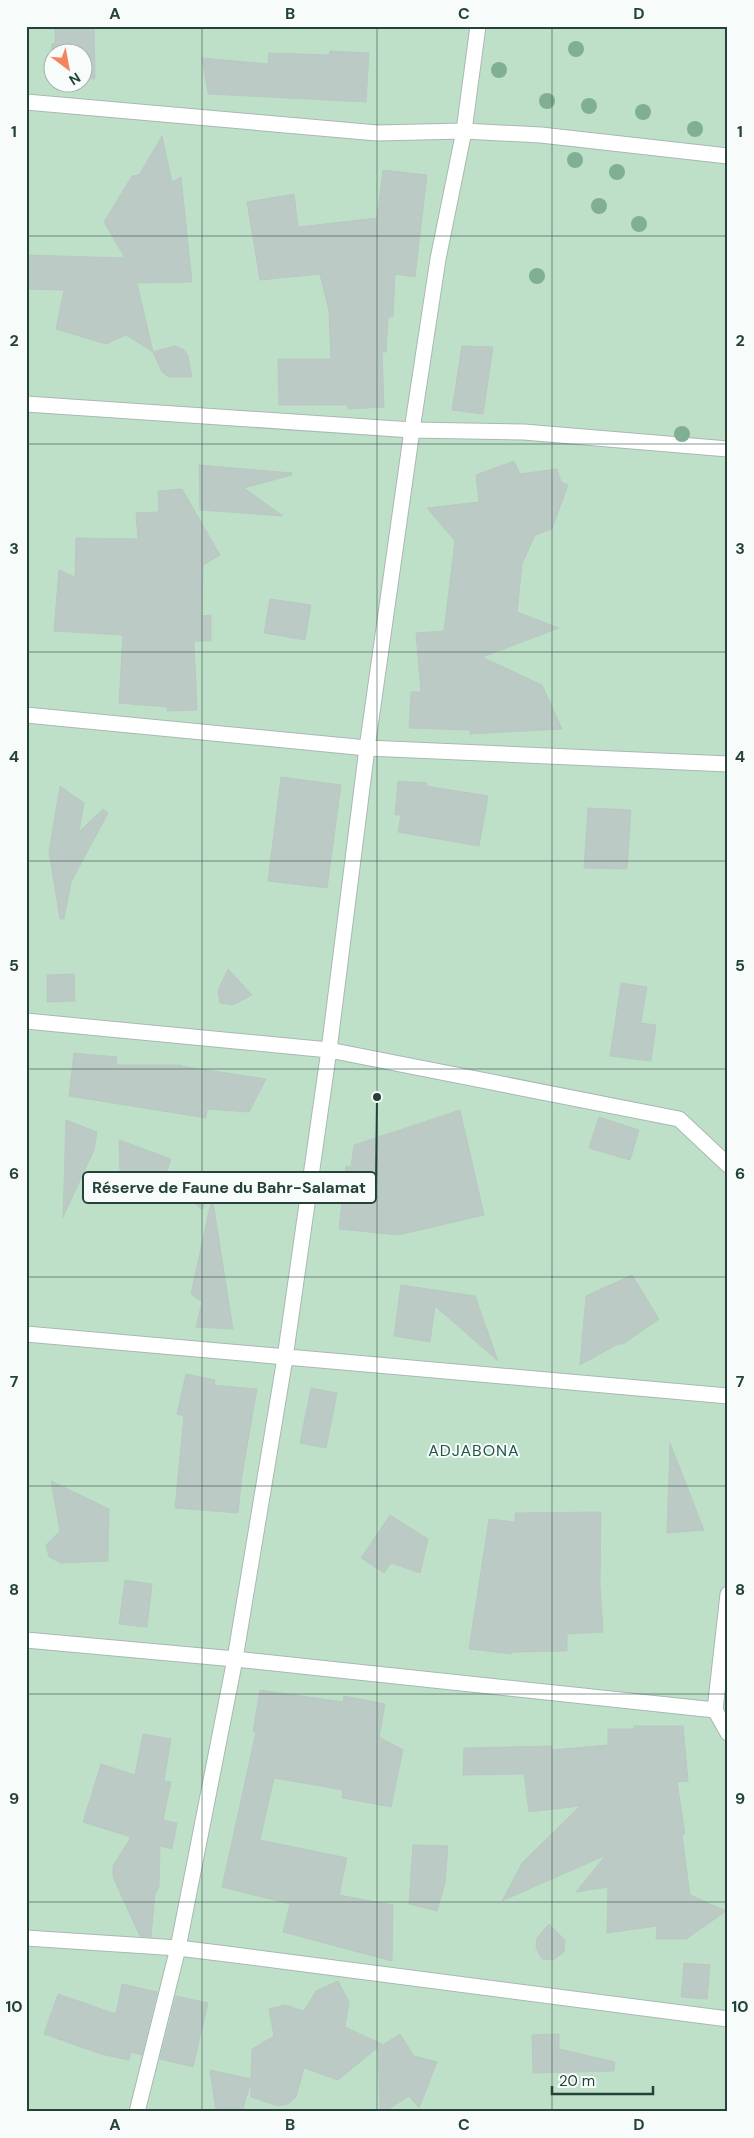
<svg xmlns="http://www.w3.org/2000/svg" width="754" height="2138" font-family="'DM Sans',sans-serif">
  <rect width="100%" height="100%" fill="#e6efeb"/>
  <path fill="#bfe0c8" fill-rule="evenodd" d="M 26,26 L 728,26 L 728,2112 L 26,2112 ZM 52,52 L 82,52 L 82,82 L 52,82 Z"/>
  <path fill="#bbcac4" stroke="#b8c9c2" d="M 55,26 L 94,26 L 95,79 L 82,78 L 82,52 L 52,52 L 52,77 L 50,77 L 52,44 L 55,44 Z
    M 330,51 L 369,53 L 366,102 L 208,94 L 202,58 L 268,64 L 269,53 L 329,55 Z
    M 162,136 L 172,182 L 181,177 L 192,282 L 137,283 L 153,352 L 126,335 L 106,344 L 56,329 L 64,290 L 26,289 L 26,255 L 125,258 L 104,222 L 132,176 L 139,175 Z
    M 383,170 L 427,175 L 415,277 L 395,274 L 393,317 L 388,317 L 386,352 L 382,352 L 384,407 L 348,409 L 348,405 L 279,405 L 278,359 L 331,359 L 329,311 L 320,274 L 260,280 L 247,202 L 294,194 L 298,227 L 377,218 Z
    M 175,346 L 183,349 L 188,356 L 192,377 L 169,377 L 162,372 L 153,352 Z
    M 462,346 L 493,347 L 483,414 L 452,410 Z
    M 514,461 L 520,474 L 557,469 L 561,482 L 568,485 L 552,529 L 535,535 L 522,564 L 517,612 L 559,628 L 482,657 L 542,685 L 562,729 L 470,734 L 470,730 L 409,728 L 411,692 L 421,692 L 416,633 L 444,631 L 455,541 L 427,508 L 479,502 L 476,475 Z
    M 199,465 L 292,473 L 292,475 L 244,488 L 283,516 L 200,510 Z
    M 182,489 L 220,555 L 203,565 L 202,616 L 211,615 L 211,641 L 194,641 L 197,710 L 167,711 L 167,707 L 119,703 L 123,635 L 54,631 L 59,570 L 75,577 L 76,538 L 138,539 L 136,513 L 159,512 L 158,491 Z
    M 270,599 L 311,605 L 305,640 L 264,633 Z
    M 281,777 L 341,785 L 327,888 L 268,881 Z
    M 398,781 L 427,783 L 426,786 L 488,796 L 479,846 L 398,832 L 401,815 L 395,815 Z
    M 60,786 L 84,803 L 79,832 L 103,809 L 108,813 L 71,882 L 64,919 L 60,919 L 49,852 Z
    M 588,808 L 631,810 L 627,869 L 584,868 Z
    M 228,969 L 252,995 L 233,1005 L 220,1003 L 218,990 Z
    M 74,974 L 75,1001 L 47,1002 L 47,975 Z
    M 621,983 L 647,987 L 641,1023 L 656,1025 L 651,1061 L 610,1056 Z
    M 74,1053 L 117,1057 L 116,1065 L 181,1065 L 181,1066 L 266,1079 L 249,1112 L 207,1109 L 206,1118 L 69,1096 Z
    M 460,1110 L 484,1215 L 398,1235 L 339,1229 L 346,1166 L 351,1167 L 354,1145 Z
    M 599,1117 L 639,1130 L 630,1160 L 589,1148 Z
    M 66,1120 L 97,1132 L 94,1150 L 63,1217 Z
    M 119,1140 L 171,1159 L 167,1171 L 209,1177 L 211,1190 L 202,1210 L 165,1176 L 161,1186 L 120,1171 Z
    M 211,1202 L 213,1202 L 233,1329 L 196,1327 L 202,1302 L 191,1294 Z
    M 632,1275 L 659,1319 L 623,1344 L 618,1344 L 580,1365 L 586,1296 Z
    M 401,1285 L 475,1296 L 498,1361 L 435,1306 L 430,1342 L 394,1336 Z
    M 186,1374 L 215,1380 L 214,1385 L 257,1389 L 242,1475 L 238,1513 L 175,1508 L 184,1416 L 177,1414 Z
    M 311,1388 L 337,1393 L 326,1448 L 300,1443 Z
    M 670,1443 L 704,1530 L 667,1533 Z
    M 51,1481 L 109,1509 L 108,1561 L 61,1563 L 49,1557 L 46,1545 L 60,1531 Z
    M 601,1512 L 600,1585 L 603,1632 L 567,1634 L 567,1651 L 512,1652 L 512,1654 L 469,1649 L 489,1519 L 515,1522 L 515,1513 Z
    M 390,1515 L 428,1539 L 420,1573 L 391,1563 L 384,1573 L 361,1558 Z
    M 125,1580 L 152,1584 L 147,1627 L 119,1624 Z
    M 260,1690 L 343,1702 L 344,1696 L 385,1704 L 379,1737 L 403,1750 L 391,1807 L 342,1798 L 343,1790 L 274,1778 L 260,1840 L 347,1858 L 339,1895 L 393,1905 L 392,1961 L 283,1932 L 290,1904 L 222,1887 L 256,1732 L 253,1732 Z
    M 634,1726 L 683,1726 L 688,1781 L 677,1782 L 685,1834 L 682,1835 L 690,1895 L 726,1911 L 686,1939 L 656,1939 L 657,1926 L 607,1933 L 608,1887 L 576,1892 L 606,1855 L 502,1901 L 522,1863 L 580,1806 L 529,1812 L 524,1774 L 463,1775 L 464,1748 L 552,1746 L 552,1750 L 608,1745 L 608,1729 L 634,1729 Z
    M 143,1734 L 171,1739 L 164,1781 L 171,1782 L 163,1820 L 177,1823 L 172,1849 L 160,1846 L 159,1887 L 155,1894 L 151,1937 L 140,1936 L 113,1877 L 113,1866 L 131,1837 L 83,1822 L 101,1764 L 135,1775 Z
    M 413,1845 L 448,1846 L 445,1883 L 437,1911 L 409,1904 Z
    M 549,1924 L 565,1940 L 564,1952 L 553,1960 L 542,1959 L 536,1948 L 537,1938 Z
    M 684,1963 L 710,1965 L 707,1999 L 681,1997 Z
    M 338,1981 L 349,2002 L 345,2027 L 382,2044 L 338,2080 L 304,2068 L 296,2097 L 288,2104 L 278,2106 L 251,2097 L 251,2081 L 242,2112 L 216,2112 L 210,2070 L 251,2079 L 252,2049 L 274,2036 L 269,2009 L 285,2005 L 304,2011 L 316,1991 Z
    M 122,1984 L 157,1992 L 142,2055 L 131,2052 L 129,2060 L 101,2054 L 44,2034 L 58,1994 L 116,2014 Z
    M 176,1996 L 208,2003 L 193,2067 L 160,2059 Z
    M 400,2034 L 414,2056 L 437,2062 L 419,2108 L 409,2096 L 384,2112 L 380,2112 L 378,2048 Z
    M 559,2034 L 559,2049 L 615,2062 L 614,2071 L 533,2073 L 532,2035 Z"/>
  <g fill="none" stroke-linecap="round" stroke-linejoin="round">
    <g stroke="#a8b8b2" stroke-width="17">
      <path id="minor" d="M 26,102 L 377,133 L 464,131 L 541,135 L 728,156
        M 26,404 L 412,430 L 524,432 L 728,449
        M 26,715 L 367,748 L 728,764
        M 26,1021 L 329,1050 L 679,1119 L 728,1165
        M 26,1334 L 728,1396
        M 26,1640 L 235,1659 L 715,1710 L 728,1733
        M 715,1710 L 728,1594
        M 26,1938 L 178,1948 L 227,1954 L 728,2019
        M 137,2112 L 178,1948 L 235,1659 L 285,1358 L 329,1050 L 367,748 L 412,430 L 438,259 L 464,131 L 478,26"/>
    </g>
    <use href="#minor" stroke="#fff" stroke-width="15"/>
  </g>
  <g fill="#80af93">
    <circle cx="576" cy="49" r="8"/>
    <circle cx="499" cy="70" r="8"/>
    <circle cx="547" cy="101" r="8"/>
    <circle cx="589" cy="106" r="8"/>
    <circle cx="643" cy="112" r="8"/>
    <circle cx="695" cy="129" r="8"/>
    <circle cx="575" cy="160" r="8"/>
    <circle cx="617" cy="172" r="8"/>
    <circle cx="599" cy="206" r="8"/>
    <circle cx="639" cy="224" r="8"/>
    <circle cx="537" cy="276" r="8"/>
    <circle cx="682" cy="434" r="8"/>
  </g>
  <path fill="none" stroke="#24423a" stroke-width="1" stroke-opacity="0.55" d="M 202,26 L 202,2112M 377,26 L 377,2112M 552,26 L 552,2112M 26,236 L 728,236M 26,444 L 728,444M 26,652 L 728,652M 26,861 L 728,861M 26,1069 L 728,1069M 26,1277 L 728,1277M 26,1486 L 728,1486M 26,1694 L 728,1694M 26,1902 L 728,1902"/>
  <g text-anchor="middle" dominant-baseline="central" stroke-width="4" stroke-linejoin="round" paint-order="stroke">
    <g font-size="16" letter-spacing="1" fill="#1f5548" stroke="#f7fbf9">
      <text x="474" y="1450">ADJABONA</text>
    </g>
  </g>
  <path fill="none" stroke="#24423a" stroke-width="2" d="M377 1097L376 1188"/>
  <circle fill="#24423a" stroke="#f7fbf9" stroke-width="2" cx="377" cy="1097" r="5"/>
  <rect fill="#f7fbf9" stroke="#24423a" stroke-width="2" x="83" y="1172" width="293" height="31" rx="5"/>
  <g font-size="16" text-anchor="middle" font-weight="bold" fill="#24423a">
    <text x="229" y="1193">Réserve de Faune du Bahr-Salamat</text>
  </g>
  <rect width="754" height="2138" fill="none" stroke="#f7fbf9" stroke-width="55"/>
  <g transform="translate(68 68) rotate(148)"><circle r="24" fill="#f7fbf9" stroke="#a3b1ad"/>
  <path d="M0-4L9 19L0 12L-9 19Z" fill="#f4845f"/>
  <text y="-8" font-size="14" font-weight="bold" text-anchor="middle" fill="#24423a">N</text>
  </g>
  <path d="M552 2086v8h101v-8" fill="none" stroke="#24423a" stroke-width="2.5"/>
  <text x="559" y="2086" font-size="15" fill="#24423a" stroke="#f7fbf9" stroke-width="4" paint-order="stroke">20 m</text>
  <rect x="28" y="28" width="698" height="2082" fill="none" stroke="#24423a" stroke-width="2"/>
  <g font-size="16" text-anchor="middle" font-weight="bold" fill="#24423a">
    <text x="115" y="19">A</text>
    <text x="290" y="19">B</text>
    <text x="464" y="19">C</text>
    <text x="639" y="19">D</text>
    <text x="14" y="137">1</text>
    <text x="740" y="137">1</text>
    <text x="14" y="346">2</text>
    <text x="740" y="346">2</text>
    <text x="14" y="554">3</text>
    <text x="740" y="554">3</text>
    <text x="14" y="762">4</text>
    <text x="740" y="762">4</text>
    <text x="14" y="971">5</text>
    <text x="740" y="971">5</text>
    <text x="14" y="1179">6</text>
    <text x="740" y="1179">6</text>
    <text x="14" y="1387">7</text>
    <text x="740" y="1387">7</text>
    <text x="14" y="1595">8</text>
    <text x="740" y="1595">8</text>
    <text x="14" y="1804">9</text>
    <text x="740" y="1804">9</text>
    <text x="14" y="2012">10</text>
    <text x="740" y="2012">10</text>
    <text x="115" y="2130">A</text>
    <text x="290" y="2130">B</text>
    <text x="464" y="2130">C</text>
    <text x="639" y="2130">D</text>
  </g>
</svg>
